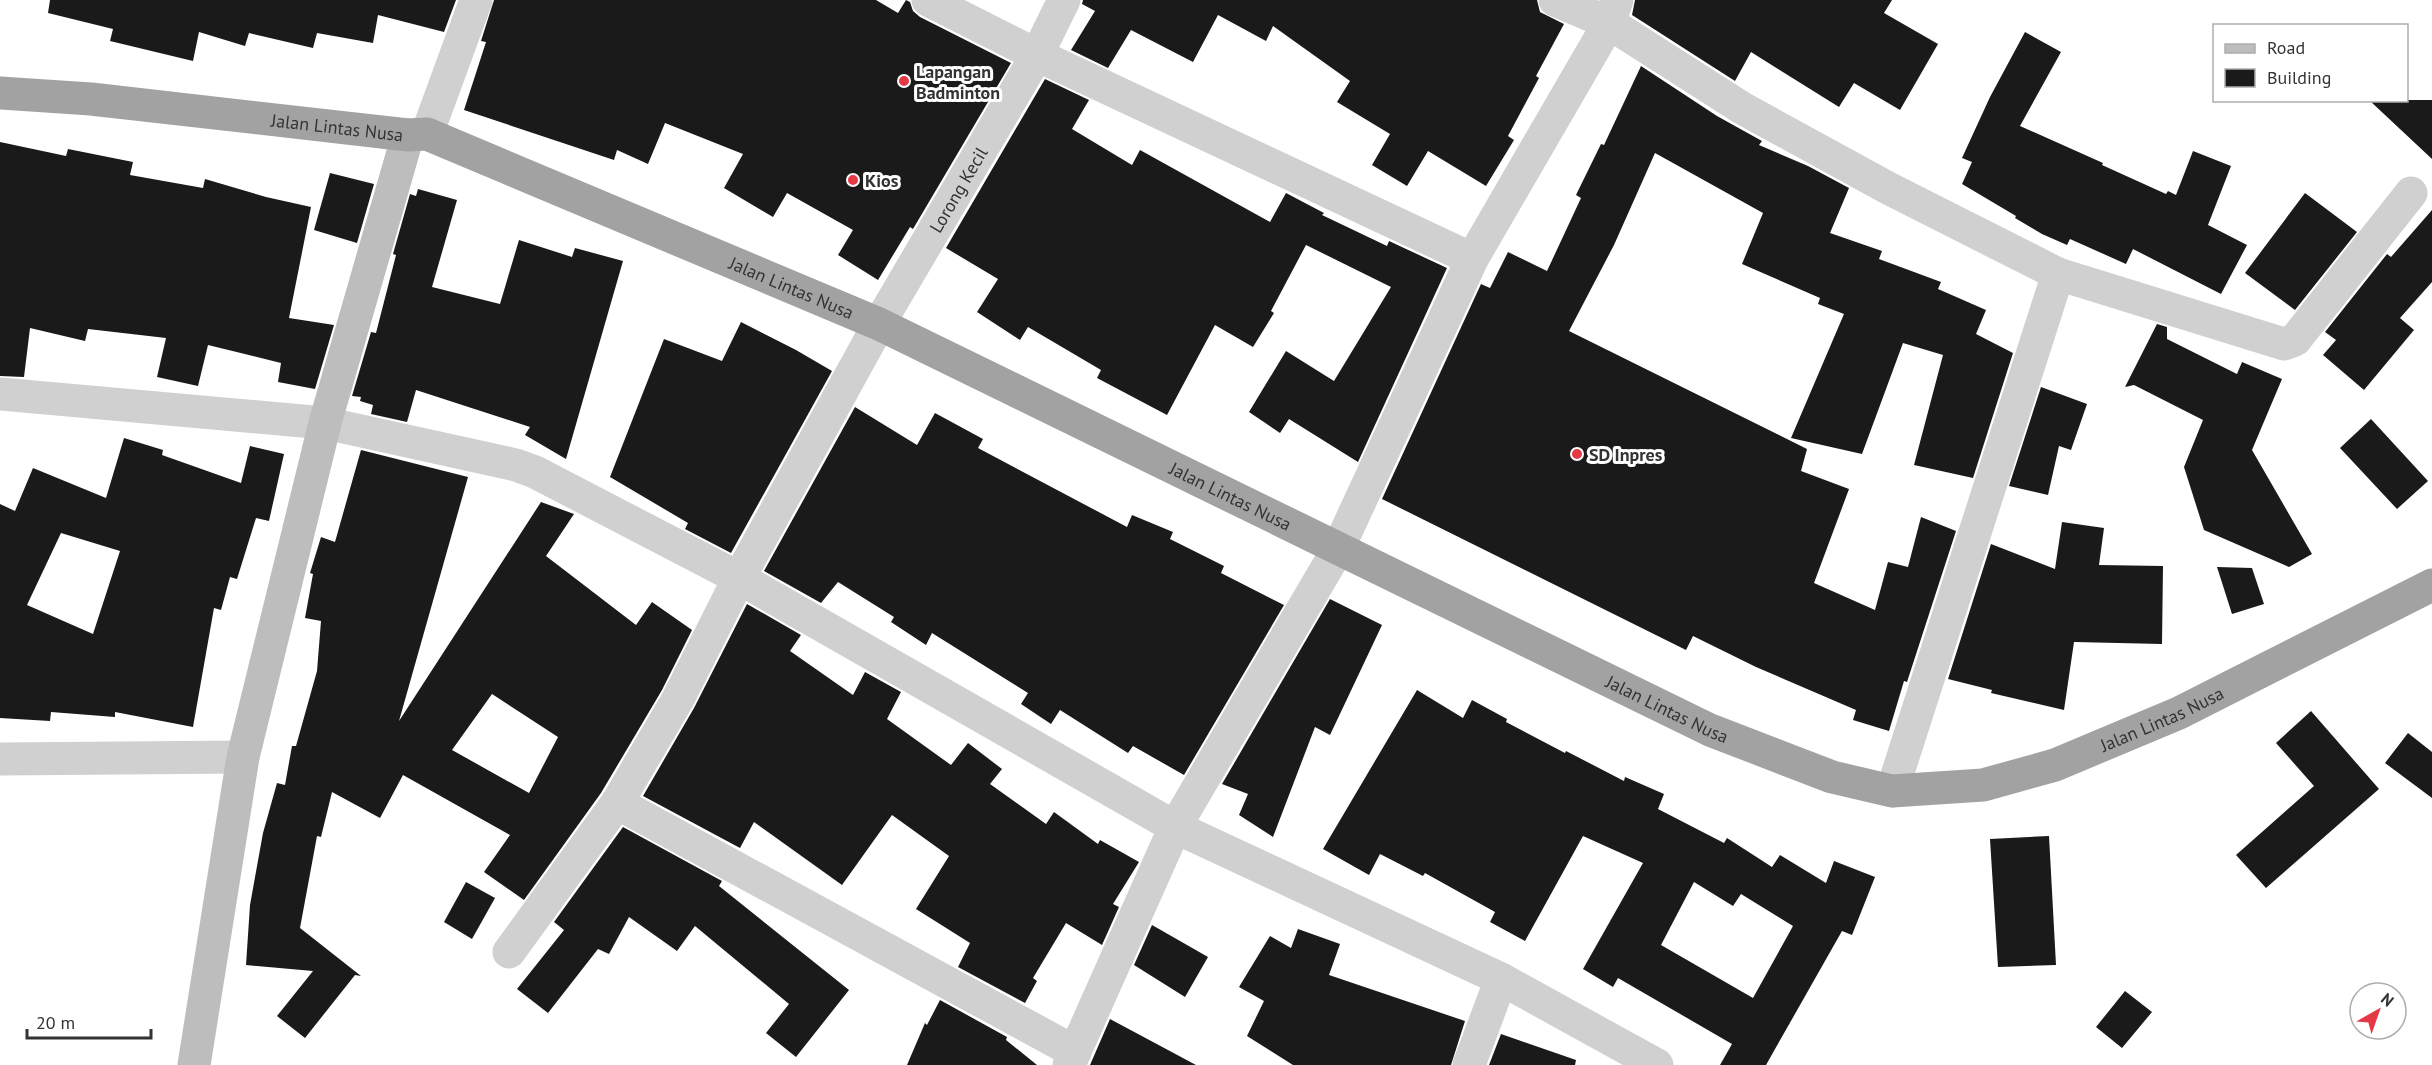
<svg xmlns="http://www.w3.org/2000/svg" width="2432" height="1065" font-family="'PT Sans',sans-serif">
  <rect width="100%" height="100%" fill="#fff"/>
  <path fill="#1a1a1a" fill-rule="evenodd" d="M 50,0 L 456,0 L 444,32 L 378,15 L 373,43 L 317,33 L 313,48 L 249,33 L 245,46 L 199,32 L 193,61 L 110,41 L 113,29 L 48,13 Z
    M 494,0 L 876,0 L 898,13 L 906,0 L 910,2 L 913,11 L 920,17 L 1011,63 L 913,229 L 910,227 L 878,280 L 838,255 L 853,230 L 787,193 L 773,217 L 724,188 L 743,154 L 665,123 L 648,164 L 617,150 L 614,160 L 464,110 L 486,42 L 481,41 Z
    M 1083,0 L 1537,0 L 1540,12 L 1564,24 L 1536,76 L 1539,78 L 1508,136 L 1514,140 L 1486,186 L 1428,151 L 1407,186 L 1372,165 L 1390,134 L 1337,102 L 1350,81 L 1273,26 L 1266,41 L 1218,15 L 1193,62 L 1131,30 L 1108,68 L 1071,50 L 1095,11 L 1082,4 Z
    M 1635,0 L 1892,0 L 1884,13 L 1938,44 L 1900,110 L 1854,83 L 1839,107 L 1751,52 L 1735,81 L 1632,15 Z
    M 2025,32 L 2061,52 L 2020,126 L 2103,163 L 2102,165 L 2166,194 L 2168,191 L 2176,195 L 2193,151 L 2231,166 L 2208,225 L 2247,245 L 2221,294 L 2133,249 L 2126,264 L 2070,239 L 2067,245 L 2042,234 L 2015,218 L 2016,216 L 1962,184 L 1972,162 L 1962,158 L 1990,97 Z
    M 1641,66 L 1717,116 L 1762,141 L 1759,145 L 1808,166 L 1849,188 L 1830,233 L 1882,251 L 1879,259 L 1941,282 L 1938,289 L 1986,310 L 1976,334 L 2013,353 L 1973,478 L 1914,465 L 1943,355 L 1903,343 L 1862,454 L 1791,438 L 1844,314 L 1818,304 L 1820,298 L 1742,264 L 1763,213 L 1655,153 L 1614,245 L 1569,331 L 1807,449 L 1801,471 L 1849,489 L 1814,583 L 1875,610 L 1888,562 L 1908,567 L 1921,517 L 1956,531 L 1907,682 L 1904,681 L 1889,731 L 1853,720 L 1856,710 L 1756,667 L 1693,636 L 1686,650 L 1382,499 L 1481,284 L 1490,288 L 1508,252 L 1547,271 L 1581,198 L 1576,195 L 1601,144 L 1604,145 Z
    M 1045,79 L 1089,100 L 1072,129 L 1132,165 L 1140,150 L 1270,222 L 1286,193 L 1324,213 L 1322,215 L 1387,246 L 1389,241 L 1447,268 L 1358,462 L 1289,419 L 1280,433 L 1249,412 L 1286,351 L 1334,381 L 1391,287 L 1306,245 L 1271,311 L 1274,313 L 1253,347 L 1215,325 L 1167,415 L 1097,378 L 1101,370 L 1028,327 L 1020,340 L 977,312 L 998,279 L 946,248 Z
    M 2369,100 L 2432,100 L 2432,159 Z
    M 0,142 L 66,156 L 68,149 L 133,162 L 130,175 L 203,188 L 205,179 L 266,197 L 311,207 L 289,318 L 334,325 L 315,389 L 278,382 L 281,363 L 208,345 L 198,386 L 157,377 L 166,338 L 88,329 L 85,341 L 30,328 L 24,377 L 0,376 Z
    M 330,173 L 374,184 L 357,243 L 314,230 Z
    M 418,189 L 457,200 L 432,287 L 500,304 L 519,240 L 572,257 L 575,248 L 623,261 L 566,459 L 525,435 L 530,427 L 416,390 L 407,422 L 371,414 L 373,405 L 360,401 L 361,397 L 352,396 L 371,332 L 376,333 L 396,255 L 393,254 L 410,194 L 416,196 Z
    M 2305,193 L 2357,232 L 2295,310 L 2245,273 Z
    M 2432,210 L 2432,282 L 2400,318 L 2414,330 L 2364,390 L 2323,355 L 2336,340 L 2325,332 L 2387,254 L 2391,257 Z
    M 741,322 L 796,350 L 832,371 L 731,553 L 685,529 L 688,523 L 610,477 L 664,339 L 722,361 Z
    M 2157,324 L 2167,327 L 2167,339 L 2237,374 L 2242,362 L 2282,379 L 2252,450 L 2312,554 L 2289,567 L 2204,530 L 2184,467 L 2203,420 L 2134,385 L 2125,387 Z
    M 2041,387 L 2087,404 L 2071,450 L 2059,446 L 2048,495 L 2009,486 Z
    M 855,407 L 917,445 L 935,413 L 983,439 L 978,448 L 1127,527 L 1132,515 L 1173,532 L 1170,539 L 1224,566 L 1221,573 L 1284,605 L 1184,775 L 1133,746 L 1128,753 L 1060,710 L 1051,724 L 1021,704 L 1028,693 L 932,633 L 926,645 L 891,622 L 894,617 L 838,582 L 821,603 L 764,571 Z
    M 2371,419 L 2428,481 L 2397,509 L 2340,448 Z
    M 124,438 L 163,450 L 162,455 L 241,483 L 250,446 L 284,454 L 269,521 L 256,518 L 237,579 L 230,577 L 221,610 L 214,608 L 193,727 L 115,712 L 115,717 L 51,712 L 50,721 L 0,718 L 0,504 L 15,511 L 33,468 L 106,498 ZM 61,533 L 120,551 L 93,634 L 27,605 Z
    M 361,450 L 468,477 L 399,721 L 541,502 L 574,514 L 546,556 L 636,625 L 652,602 L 692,630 L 662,690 L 601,793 L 524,900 L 484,872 L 510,835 L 403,775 L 380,818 L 332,792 L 321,837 L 317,836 L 300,928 L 361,976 L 355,975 L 305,1038 L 277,1016 L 313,971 L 246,965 L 250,905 L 263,833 L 277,783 L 285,785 L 292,746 L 296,746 L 317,671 L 321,621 L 305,618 L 313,574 L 310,573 L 321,537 L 335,542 ZM 492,694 L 558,737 L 529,793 L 452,750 Z
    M 2062,522 L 2104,528 L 2099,565 L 2163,566 L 2162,644 L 2074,642 L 2064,710 L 1991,693 L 1992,690 L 1948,679 L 1991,544 L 2055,569 Z
    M 2217,567 L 2252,568 L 2264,604 L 2232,614 Z
    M 1330,599 L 1382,625 L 1330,735 L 1315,727 L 1273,837 L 1239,815 L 1248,794 L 1222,784 Z
    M 747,604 L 801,635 L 790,651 L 853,695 L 865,672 L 901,692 L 887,719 L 951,765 L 968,743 L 1002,769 L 990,784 L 1046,824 L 1054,812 L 1098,844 L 1100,840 L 1139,862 L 1113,904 L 1119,907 L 1102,945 L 1066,923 L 1033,978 L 1037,981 L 1025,1003 L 958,967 L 970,943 L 916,909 L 949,856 L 892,815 L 842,885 L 754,822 L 740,848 L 643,796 L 694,708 Z
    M 1417,690 L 1463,718 L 1472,700 L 1507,719 L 1506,722 L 1565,753 L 1566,751 L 1624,781 L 1625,777 L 1664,794 L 1658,809 L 1724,843 L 1727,838 L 1772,867 L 1780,855 L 1826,883 L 1834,861 L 1875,877 L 1852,935 L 1842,931 L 1766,1065 L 1720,1065 L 1732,1044 L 1618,978 L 1613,987 L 1583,969 L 1643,863 L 1583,836 L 1525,941 L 1490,922 L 1495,912 L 1425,873 L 1423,876 L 1380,854 L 1369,875 L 1323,849 ZM 1694,882 L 1733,906 L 1741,894 L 1793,926 L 1753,998 L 1661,945 Z
    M 2311,711 L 2379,789 L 2266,888 L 2236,855 L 2314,786 L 2276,743 Z
    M 2408,733 L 2432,752 L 2432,798 L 2385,763 Z
    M 623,827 L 722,881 L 719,886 L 849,990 L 796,1057 L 766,1033 L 789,1004 L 695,926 L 677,951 L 629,917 L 609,954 L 598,949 L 548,1013 L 517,989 L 564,930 L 554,922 Z
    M 2049,836 L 2056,965 L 1998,967 L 1990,839 Z
    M 466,882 L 495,898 L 472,939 L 444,922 Z
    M 1152,925 L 1208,957 L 1185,997 L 1134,965 Z
    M 1298,929 L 1340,944 L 1329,975 L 1465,1021 L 1451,1065 L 1293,1065 L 1247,1036 L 1264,1001 L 1239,987 L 1270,936 L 1291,948 Z
    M 2125,991 L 2152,1012 L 2122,1048 L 2096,1027 Z
    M 940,1000 L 1007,1037 L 1006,1040 L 1037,1065 L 907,1065 L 925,1023 L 927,1025 Z
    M 1110,1019 L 1196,1065 L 1090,1065 Z
    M 1501,1034 L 1576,1060 L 1575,1065 L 1489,1065 Z"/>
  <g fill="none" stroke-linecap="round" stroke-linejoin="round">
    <g stroke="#d0d0d0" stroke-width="33">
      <path d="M 928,0 L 1037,55 L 1472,259"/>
      <path d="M 427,134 L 476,0"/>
      <path d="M 0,394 L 325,423 L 516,465 L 535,472 L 739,578 L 1175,827 L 1501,979 L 1657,1065"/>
      <path d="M 0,759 L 243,757"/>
      <path d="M 1892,791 L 2058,274"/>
      <path d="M 617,803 L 1075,1052"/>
      <path id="s1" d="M 509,952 L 617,803 L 678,699 L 739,578 L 879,324 L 1037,55 L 1064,0"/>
      <path d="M 1069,1065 L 1175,827 L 1338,549 L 1472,259 L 1609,23 L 1617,0"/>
      <path d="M 1469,1065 L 1501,979"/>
    </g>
    <path stroke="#d0d0d0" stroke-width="33" d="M 1555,0 L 1609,23 L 1742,108 L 1888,188 L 2058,274 L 2284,344 L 2295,340 L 2411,193"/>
    <path stroke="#bdbdbd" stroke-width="33" d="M 194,1065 L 243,757 L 325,423 L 408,135"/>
    <path stroke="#a2a2a2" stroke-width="33" id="s2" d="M 0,93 L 91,99 L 408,135 L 427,134 L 879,324 L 1710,730 L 1832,777 L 1892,791 L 1983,785 L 2055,765 L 2179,713 L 2432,585"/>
  </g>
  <g fill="#e63946" stroke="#fff" stroke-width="2">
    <circle cx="904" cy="81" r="6"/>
    <circle cx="853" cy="180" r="6"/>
    <circle cx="1577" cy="454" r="6"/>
  </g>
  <g text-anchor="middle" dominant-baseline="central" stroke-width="6" stroke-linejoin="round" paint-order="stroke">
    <g font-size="18" font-weight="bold" fill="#333" stroke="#fff" text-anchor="start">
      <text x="916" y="71">Lapangan<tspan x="916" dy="21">Badminton</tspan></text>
      <text x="865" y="180">Kios</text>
      <text x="1589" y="454">SD Inpres</text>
    </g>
    <g font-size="18" fill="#333" stroke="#fff">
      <text stroke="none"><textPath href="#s2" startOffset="339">Jalan Lintas Nusa</textPath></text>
      <text stroke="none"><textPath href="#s1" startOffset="886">Lorong Kecil</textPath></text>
      <text stroke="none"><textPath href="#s2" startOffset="825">Jalan Lintas Nusa</textPath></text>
      <text stroke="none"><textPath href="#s2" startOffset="1311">Jalan Lintas Nusa</textPath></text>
      <text stroke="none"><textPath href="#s2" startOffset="1797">Jalan Lintas Nusa</textPath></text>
      <text stroke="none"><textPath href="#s2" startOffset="2319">Jalan Lintas Nusa</textPath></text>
    </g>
  </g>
  <rect x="2213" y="24" width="195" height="78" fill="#ffffff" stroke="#adadad" stroke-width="1.5"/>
  <rect x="2225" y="44" width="30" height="9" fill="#bdbdbd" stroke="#adadad" stroke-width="1.5"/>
  <text x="2267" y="54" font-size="18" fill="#333333">Road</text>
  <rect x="2225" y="69" width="30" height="18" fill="#1a1a1a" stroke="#adadad" stroke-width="1.5"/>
  <text x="2267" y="84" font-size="18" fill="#333333">Building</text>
  <g transform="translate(2378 1011) rotate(40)"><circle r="28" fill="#ffffff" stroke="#adadad" stroke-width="1.5"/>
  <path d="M0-4.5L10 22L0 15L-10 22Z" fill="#e63946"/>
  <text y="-9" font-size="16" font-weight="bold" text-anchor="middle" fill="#333333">N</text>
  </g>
  <path d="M27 1029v9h124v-9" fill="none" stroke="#333333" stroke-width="3"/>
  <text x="36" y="1029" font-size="18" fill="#333333" stroke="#ffffff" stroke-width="4.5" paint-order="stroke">20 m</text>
</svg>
